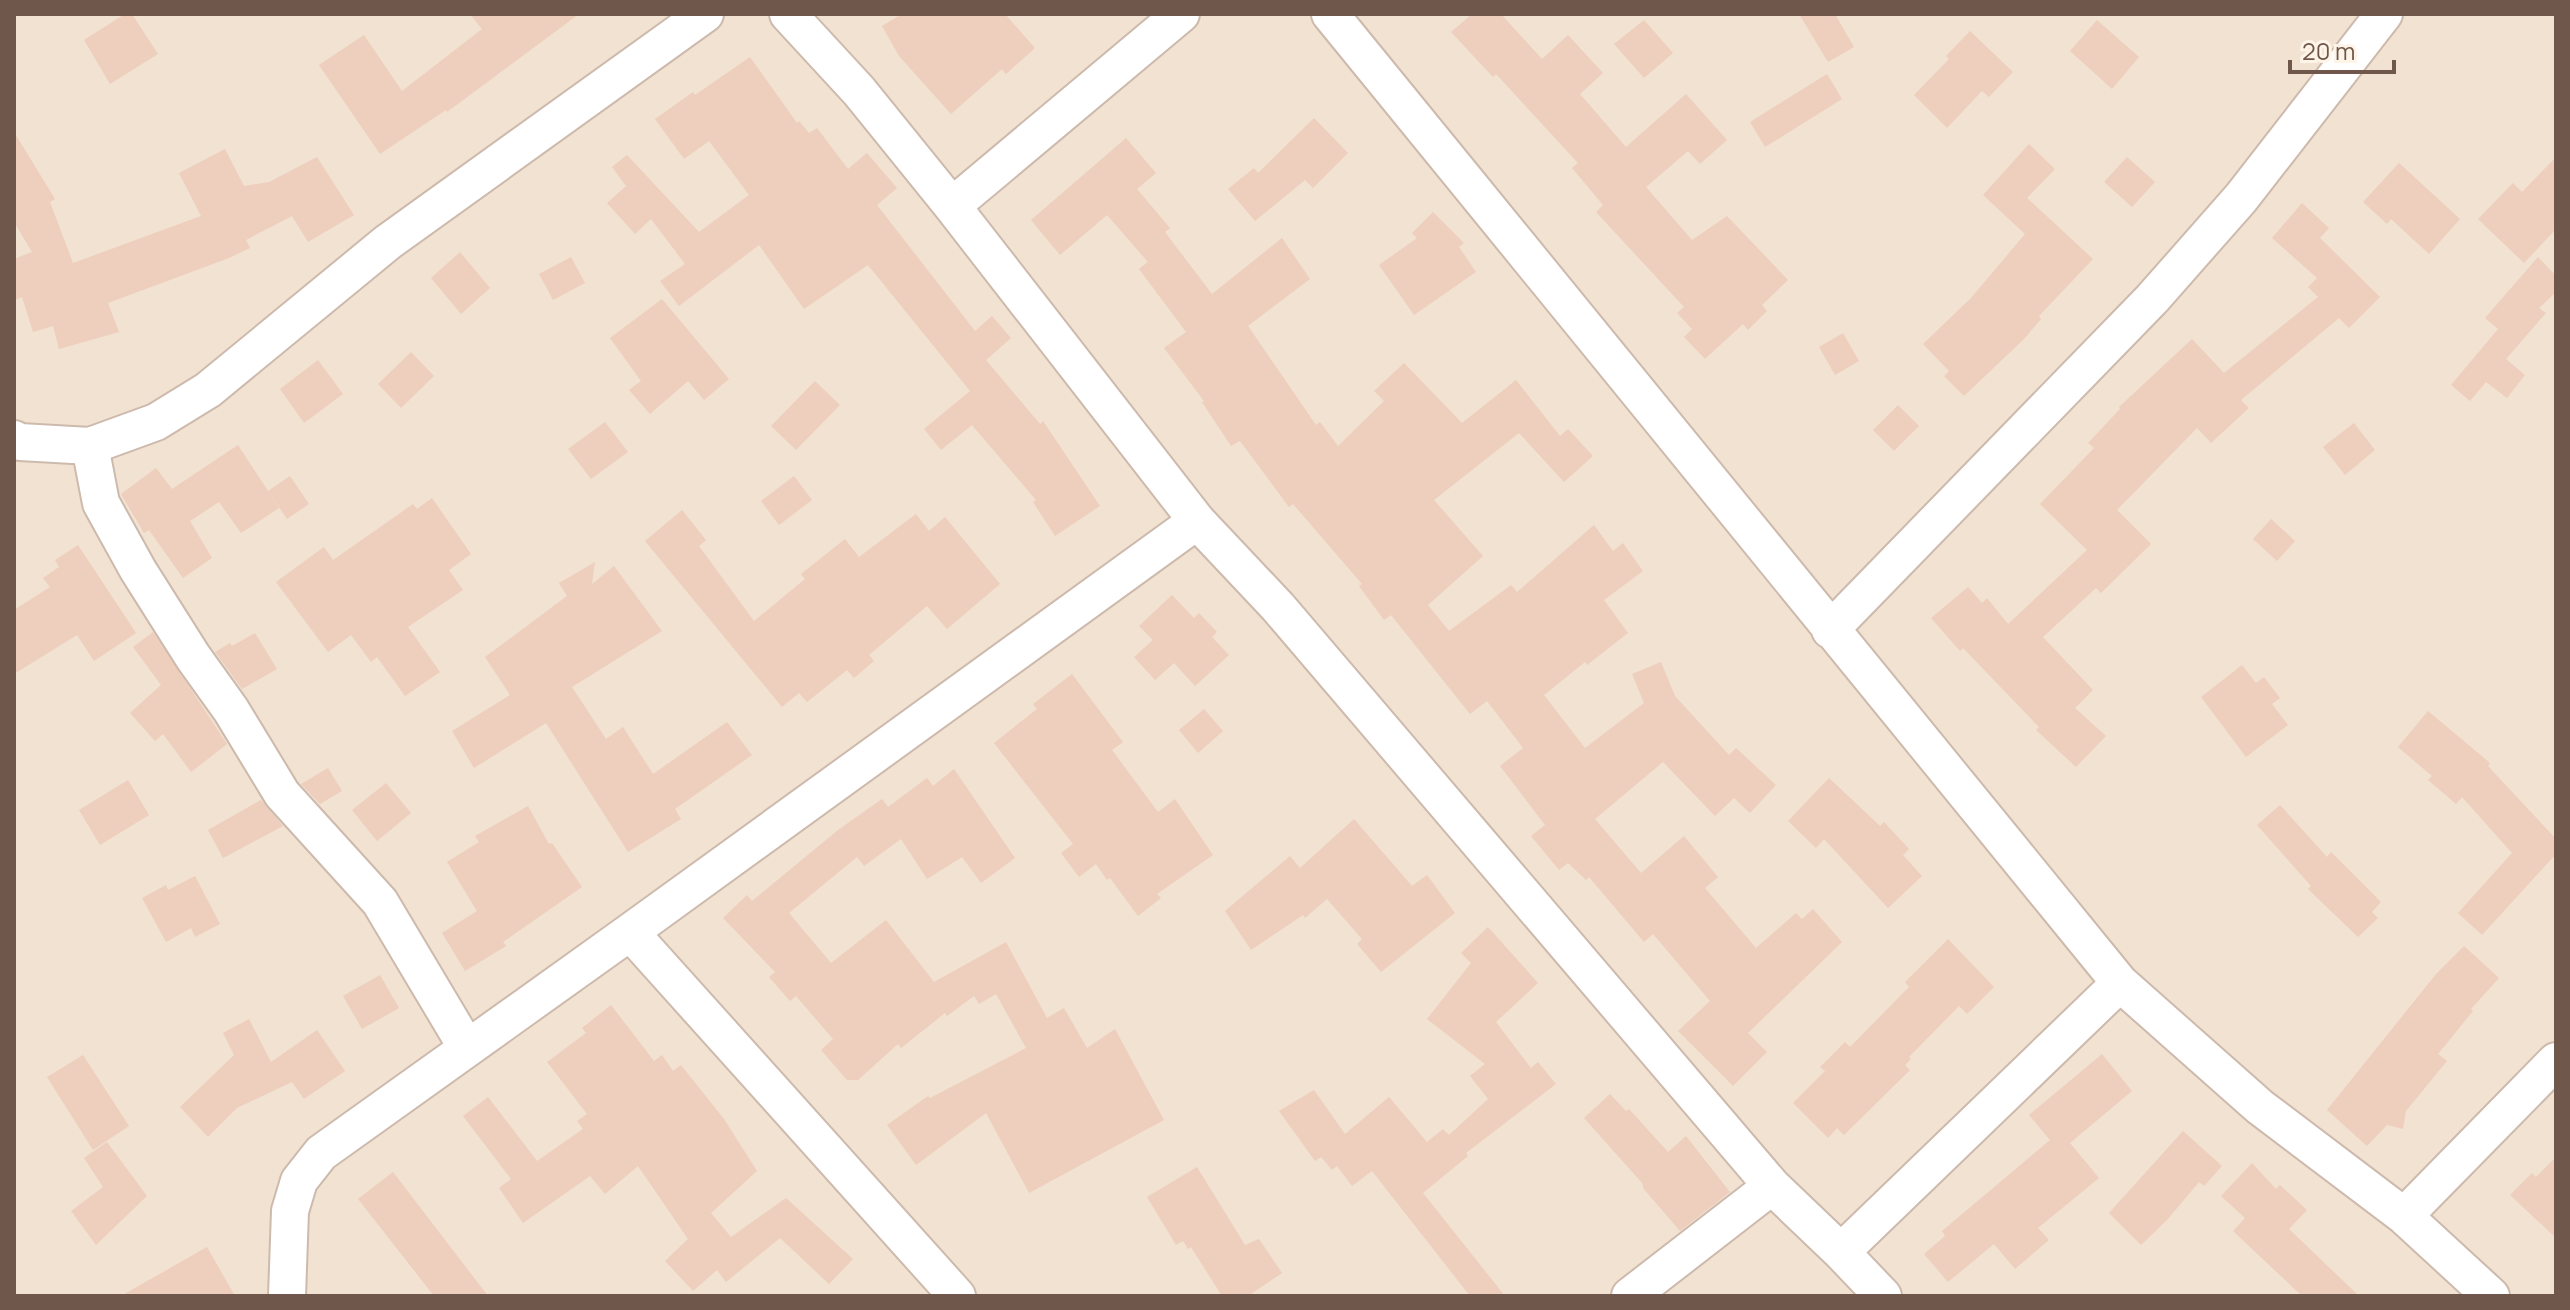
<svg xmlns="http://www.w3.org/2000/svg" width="2570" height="1310" font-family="Manrope,sans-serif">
  <rect width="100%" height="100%" fill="#faf0e2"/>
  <path fill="#f1e2d1" d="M 14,14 L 2556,14 L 2556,1296 L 14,1296 Z"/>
  <path fill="#eecebc" d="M 125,14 L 132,14 L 158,54 L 110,84 L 84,40 Z
    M 470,14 L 579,14 L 447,112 L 446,110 L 380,154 L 319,65 L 364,35 L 402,91 L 482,29 Z
    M 902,14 L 1005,14 L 1035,48 L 1006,74 L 1002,69 L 951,114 L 899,56 L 882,26 Z
    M 1472,14 L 1501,14 L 1542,59 L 1568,35 L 1603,73 L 1580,94 L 1626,147 L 1686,94 L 1727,140 L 1700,164 L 1688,151 L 1646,187 L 1692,240 L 1727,216 L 1788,280 L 1762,305 L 1767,311 L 1748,330 L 1743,324 L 1705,359 L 1684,337 L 1692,329 L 1677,313 L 1684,307 L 1596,212 L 1603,205 L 1572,168 L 1578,163 L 1496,74 L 1493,77 L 1451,32 Z
    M 1799,14 L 1835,14 L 1854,47 L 1828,62 Z
    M 1644,20 L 1673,53 L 1644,78 L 1614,44 Z
    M 2097,20 L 2139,57 L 2112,89 L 2070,51 Z
    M 1970,31 L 2013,72 L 1989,97 L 1982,91 L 1947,128 L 1914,95 L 1949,59 L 1946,56 Z
    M 750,57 L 797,123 L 799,121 L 809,133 L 817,128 L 848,169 L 867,153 L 897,188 L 877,205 L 975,331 L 992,316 L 1011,338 L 986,360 L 1040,424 L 1043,421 L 1100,506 L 1055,536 L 1033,502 L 1036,500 L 972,425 L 941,450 L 924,429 L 970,391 L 868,265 L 804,309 L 759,245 L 679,306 L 660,281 L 685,264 L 651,219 L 635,234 L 607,203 L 626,186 L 612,167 L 627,155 L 699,232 L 749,195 L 709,141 L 684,159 L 655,119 L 693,92 L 695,95 Z
    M 1827,74 L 1842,99 L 1765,147 L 1750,122 Z
    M 1314,118 L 1348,153 L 1313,188 L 1305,180 L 1255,221 L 1228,189 L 1254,168 L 1258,173 Z
    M 14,132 L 55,199 L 50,202 L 73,263 L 201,216 L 179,173 L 225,149 L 244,186 L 269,182 L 317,157 L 354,215 L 308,242 L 292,216 L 246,240 L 250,248 L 229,258 L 108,303 L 119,332 L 59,349 L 53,326 L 33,332 L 22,297 L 14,300 L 14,259 L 32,252 L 14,222 Z
    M 1126,138 L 1156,173 L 1137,189 L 1170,228 L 1165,232 L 1212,294 L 1282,238 L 1310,279 L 1248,326 L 1316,425 L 1320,422 L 1338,446 L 1384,401 L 1374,391 L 1404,363 L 1462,423 L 1516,380 L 1560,436 L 1568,429 L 1593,456 L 1564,482 L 1519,433 L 1434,500 L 1483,556 L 1428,605 L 1449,631 L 1511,585 L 1517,592 L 1594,525 L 1613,551 L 1623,543 L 1643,571 L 1604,600 L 1628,633 L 1587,665 L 1585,662 L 1544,695 L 1585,748 L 1644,703 L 1632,674 L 1661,662 L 1675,696 L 1729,755 L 1736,748 L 1776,785 L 1750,813 L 1734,798 L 1715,816 L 1663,762 L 1595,819 L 1641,873 L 1684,836 L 1718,877 L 1705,888 L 1756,948 L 1796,913 L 1802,919 L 1813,909 L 1842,942 L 1748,1033 L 1767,1052 L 1733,1086 L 1678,1031 L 1710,1001 L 1653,934 L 1644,942 L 1589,877 L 1586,880 L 1568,863 L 1559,870 L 1531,836 L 1545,825 L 1500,766 L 1523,748 L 1487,701 L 1470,714 L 1391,615 L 1384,620 L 1359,586 L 1362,584 L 1293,504 L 1289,507 L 1240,441 L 1231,446 L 1202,402 L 1204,401 L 1164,348 L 1186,332 L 1139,269 L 1148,262 L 1107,215 L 1060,255 L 1031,220 Z
    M 2029,144 L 2055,169 L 2027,198 L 2093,259 L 2039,316 L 2041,319 L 2024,339 L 1964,396 L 1944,376 L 1949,371 L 1923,344 L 1971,298 L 2025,234 L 1983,195 Z
    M 2127,157 L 2155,182 L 2132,207 L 2104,182 Z
    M 2556,157 L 2556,229 L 2524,263 L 2478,219 L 2513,183 L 2522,192 Z
    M 2399,163 L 2460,219 L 2429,254 L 2391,219 L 2387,224 L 2363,202 Z
    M 2302,203 L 2329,228 L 2320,238 L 2380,297 L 2349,328 L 2339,318 L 2241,400 L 2249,408 L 2211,443 L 2197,428 L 2117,510 L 2151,544 L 2101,593 L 2096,588 L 2043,637 L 2093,690 L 2075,708 L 2106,736 L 2076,767 L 2036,730 L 2039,727 L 1963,648 L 1960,651 L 1931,618 L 1968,587 L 1982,603 L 1987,598 L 2008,624 L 2087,550 L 2040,504 L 2094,448 L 2088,443 L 2120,409 L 2119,407 L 2192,339 L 2224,373 L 2318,297 L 2308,287 L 2317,278 L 2272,238 Z
    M 1433,212 L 1464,243 L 1459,247 L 1476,272 L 1414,315 L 1379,265 L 1417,238 L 1412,233 Z
    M 460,252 L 490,288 L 461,314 L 431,278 Z
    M 571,257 L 585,283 L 553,300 L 539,274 Z
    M 2538,257 L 2556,276 L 2556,292 L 2539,308 L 2546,313 L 2506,359 L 2525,375 L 2507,398 L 2486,382 L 2470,401 L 2451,385 L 2498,329 L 2485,318 Z
    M 662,299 L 729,379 L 704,400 L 688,381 L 650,414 L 629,390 L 641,381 L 610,338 Z
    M 1843,333 L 1859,361 L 1835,375 L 1819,347 Z
    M 411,352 L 434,376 L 401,408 L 378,384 Z
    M 318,360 L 343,394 L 304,423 L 280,389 Z
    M 815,381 L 840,405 L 796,450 L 771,426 Z
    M 1898,405 L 1919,426 L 1894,451 L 1873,430 Z
    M 605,422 L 628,452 L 591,479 L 568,449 Z
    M 2354,423 L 2375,450 L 2345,475 L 2323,447 Z
    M 238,445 L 279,508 L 241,533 L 219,502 L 190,521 L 212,558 L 183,578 L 149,530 L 144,533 L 121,494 L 156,468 L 172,489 Z
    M 290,476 L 309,504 L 287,519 L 268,491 Z
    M 794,476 L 812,500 L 779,525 L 761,501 Z
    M 432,498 L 471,554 L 449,570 L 463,590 L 408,627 L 440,672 L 405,696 L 377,657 L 371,662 L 351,635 L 328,652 L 276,582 L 324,547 L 333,560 L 413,504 L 417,509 Z
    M 682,510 L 706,540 L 699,546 L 754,621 L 805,579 L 801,574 L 845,539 L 859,557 L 916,514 L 929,531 L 945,517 L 1000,584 L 947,629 L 927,606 L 869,655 L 874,661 L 854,678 L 847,670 L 807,702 L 799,693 L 782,707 L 645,541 Z
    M 2271,519 L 2295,541 L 2277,561 L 2253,539 Z
    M 78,545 L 136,633 L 94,661 L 77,635 L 14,674 L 14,610 L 50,587 L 43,578 L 59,567 L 55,560 Z
    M 595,562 L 592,584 L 614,566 L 662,631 L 572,687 L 606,739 L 623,727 L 653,774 L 727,722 L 752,755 L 675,809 L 681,819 L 628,852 L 546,723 L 474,768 L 452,731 L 510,695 L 485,657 L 567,596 L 559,583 Z
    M 1172,595 L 1194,618 L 1199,613 L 1217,632 L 1212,637 L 1229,655 L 1195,686 L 1174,663 L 1155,680 L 1134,657 L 1153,640 L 1139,626 Z
    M 153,632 L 227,744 L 191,772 L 163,734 L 155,741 L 130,713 L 161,685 L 133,647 Z
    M 255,633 L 277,669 L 242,689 L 215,652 L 230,643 L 232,646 Z
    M 2242,665 L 2256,683 L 2264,677 L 2280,698 L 2272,704 L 2288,725 L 2246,757 L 2201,697 Z
    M 1072,674 L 1123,742 L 1112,750 L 1158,812 L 1175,799 L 1213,855 L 1157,894 L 1161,898 L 1138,916 L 1110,878 L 1107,880 L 1096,864 L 1079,877 L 1061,853 L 1073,844 L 994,743 L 1037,709 L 1033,704 Z
    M 1204,709 L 1223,731 L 1198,753 L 1179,730 Z
    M 2428,711 L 2490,763 L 2488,766 L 2556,839 L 2556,854 L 2482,935 L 2458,913 L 2512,853 L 2462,797 L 2456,804 L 2428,780 L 2432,776 L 2398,747 Z
    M 328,768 L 342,791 L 320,804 L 301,784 Z
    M 954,769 L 1015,858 L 981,883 L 962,857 L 927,879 L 901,839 L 864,866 L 857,857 L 789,913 L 831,963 L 886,920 L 934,982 L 1006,942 L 1047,1018 L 1064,1008 L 1087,1048 L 1115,1029 L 1164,1120 L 1029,1193 L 986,1113 L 916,1165 L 887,1125 L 928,1096 L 930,1098 L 1026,1048 L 996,994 L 979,1004 L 974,996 L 947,1016 L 945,1013 L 901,1048 L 898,1044 L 858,1080 L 847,1080 L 821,1050 L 833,1039 L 796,996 L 790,1001 L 769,977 L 775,972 L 723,918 L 747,895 L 752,901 L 838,830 L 882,799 L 888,807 L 927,778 L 933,786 Z
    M 1829,778 L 1880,826 L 1884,822 L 1909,849 L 1903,855 L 1922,876 L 1888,908 L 1824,839 L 1816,848 L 1788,821 Z
    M 128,780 L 149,815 L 100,845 L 79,810 Z
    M 386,783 L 411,813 L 377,841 L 352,810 Z
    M 261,800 L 283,826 L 223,858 L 208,830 Z
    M 2280,805 L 2327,857 L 2331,852 L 2381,902 L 2372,912 L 2378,918 L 2358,937 L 2308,889 L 2311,886 L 2257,825 Z
    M 528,806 L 549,844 L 552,843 L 582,887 L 503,942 L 506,946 L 465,971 L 442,933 L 477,911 L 447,862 L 479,842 L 475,836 Z
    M 1354,819 L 1412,886 L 1427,875 L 1455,913 L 1381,972 L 1357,944 L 1362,939 L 1327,899 L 1305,918 L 1303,915 L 1251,950 L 1225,911 L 1290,856 L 1300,868 Z
    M 195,876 L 220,924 L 195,937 L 191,928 L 166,942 L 142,898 L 166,885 L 168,890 Z
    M 1488,927 L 1538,983 L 1496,1022 L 1531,1068 L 1538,1062 L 1556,1084 L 1466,1153 L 1468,1156 L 1423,1193 L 1505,1296 L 1470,1296 L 1372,1171 L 1352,1186 L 1337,1166 L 1332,1170 L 1321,1157 L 1315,1161 L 1279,1111 L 1314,1090 L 1345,1134 L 1389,1097 L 1427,1142 L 1443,1129 L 1449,1135 L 1488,1099 L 1470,1076 L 1485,1064 L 1427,1019 L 1471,963 L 1461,953 Z
    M 1948,939 L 1994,987 L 1967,1014 L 1959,1006 L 1909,1057 L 1911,1059 L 1905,1065 L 1910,1070 L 1844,1135 L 1837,1128 L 1828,1138 L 1793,1103 L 1825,1071 L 1820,1067 L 1845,1042 L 1850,1047 L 1909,987 L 1905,982 Z
    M 2464,946 L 2499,978 L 2471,1009 L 2473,1011 L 2438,1054 L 2447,1061 L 2406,1111 L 2403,1129 L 2387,1125 L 2367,1146 L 2327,1110 L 2436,974 Z
    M 380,975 L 399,1008 L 362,1029 L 343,996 Z
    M 611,1005 L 654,1061 L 662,1055 L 673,1071 L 681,1065 L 724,1119 L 757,1171 L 711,1213 L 731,1237 L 786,1198 L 853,1259 L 829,1284 L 780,1238 L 726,1282 L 717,1270 L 693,1291 L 665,1261 L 688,1239 L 638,1166 L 605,1194 L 590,1176 L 523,1223 L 499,1188 L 511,1179 L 463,1116 L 488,1097 L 537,1161 L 583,1129 L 577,1121 L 587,1114 L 547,1062 L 586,1033 L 582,1028 Z
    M 249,1019 L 271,1062 L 317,1030 L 345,1071 L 304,1099 L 292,1082 L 237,1108 L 208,1137 L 180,1107 L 234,1055 L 223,1033 Z
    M 2102,1054 L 2132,1091 L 2070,1143 L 2099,1178 L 2038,1228 L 2049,1240 L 2015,1269 L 1994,1244 L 1948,1282 L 1924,1254 L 1945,1236 L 1942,1231 L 2050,1140 L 2029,1115 Z
    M 83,1055 L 129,1126 L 93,1150 L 47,1077 Z
    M 1610,1094 L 1626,1111 L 1629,1109 L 1668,1152 L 1686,1136 L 1730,1192 L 1680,1231 L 1643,1188 L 1643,1184 L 1584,1118 Z
    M 2183,1131 L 2222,1166 L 2204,1186 L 2199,1182 L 2167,1220 L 2141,1245 L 2109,1213 Z
    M 107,1142 L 147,1196 L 96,1245 L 71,1211 L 103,1187 L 84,1158 Z
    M 2556,1157 L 2556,1238 L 2510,1195 L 2532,1173 L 2536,1177 Z
    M 2252,1163 L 2276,1189 L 2280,1185 L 2307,1210 L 2289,1229 L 2359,1296 L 2302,1296 L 2233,1231 L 2245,1218 L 2221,1196 Z
    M 1197,1167 L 1245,1245 L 1259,1239 L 1282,1273 L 1248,1296 L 1222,1296 L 1191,1247 L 1188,1249 L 1183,1241 L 1176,1245 L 1147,1197 Z
    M 393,1172 L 488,1296 L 434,1296 L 358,1199 Z
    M 207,1247 L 235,1296 L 121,1296 Z"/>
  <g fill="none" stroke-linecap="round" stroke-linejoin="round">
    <g stroke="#cdbaad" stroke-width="40">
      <path id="minor" d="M 788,14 L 859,91 L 952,206 L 1197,521 L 1278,607 L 1772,1186 L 1841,1252 L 1883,1296
        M 1330,14 L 2120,983 L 2260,1107 L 2404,1216 L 2491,1296
        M 952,206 L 1181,14
        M 14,439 L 20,442 L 90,446 L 156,422 L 208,390 L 388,242 L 705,14
        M 90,446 L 101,503 L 138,570 L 193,657 L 231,710 L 282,794 L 380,902 L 467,1048
        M 1830,630 L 2152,299 L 2241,198 L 2384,14
        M 630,932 L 957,1296
        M 2404,1216 L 2556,1061
        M 1841,1252 L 2120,983
        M 287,1296 L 290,1211 L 299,1181 L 321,1153 L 630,932 L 1197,521
        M 1630,1296 L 1772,1186"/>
    </g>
    <use href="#minor" stroke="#fff" stroke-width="36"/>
  </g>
  <rect width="2570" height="1310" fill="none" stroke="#70574b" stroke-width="32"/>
  <path d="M2290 60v12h104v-12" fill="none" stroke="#70574b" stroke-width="4"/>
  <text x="2302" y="60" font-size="24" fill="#70574b" stroke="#fef4e8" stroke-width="6" paint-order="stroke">20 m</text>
</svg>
